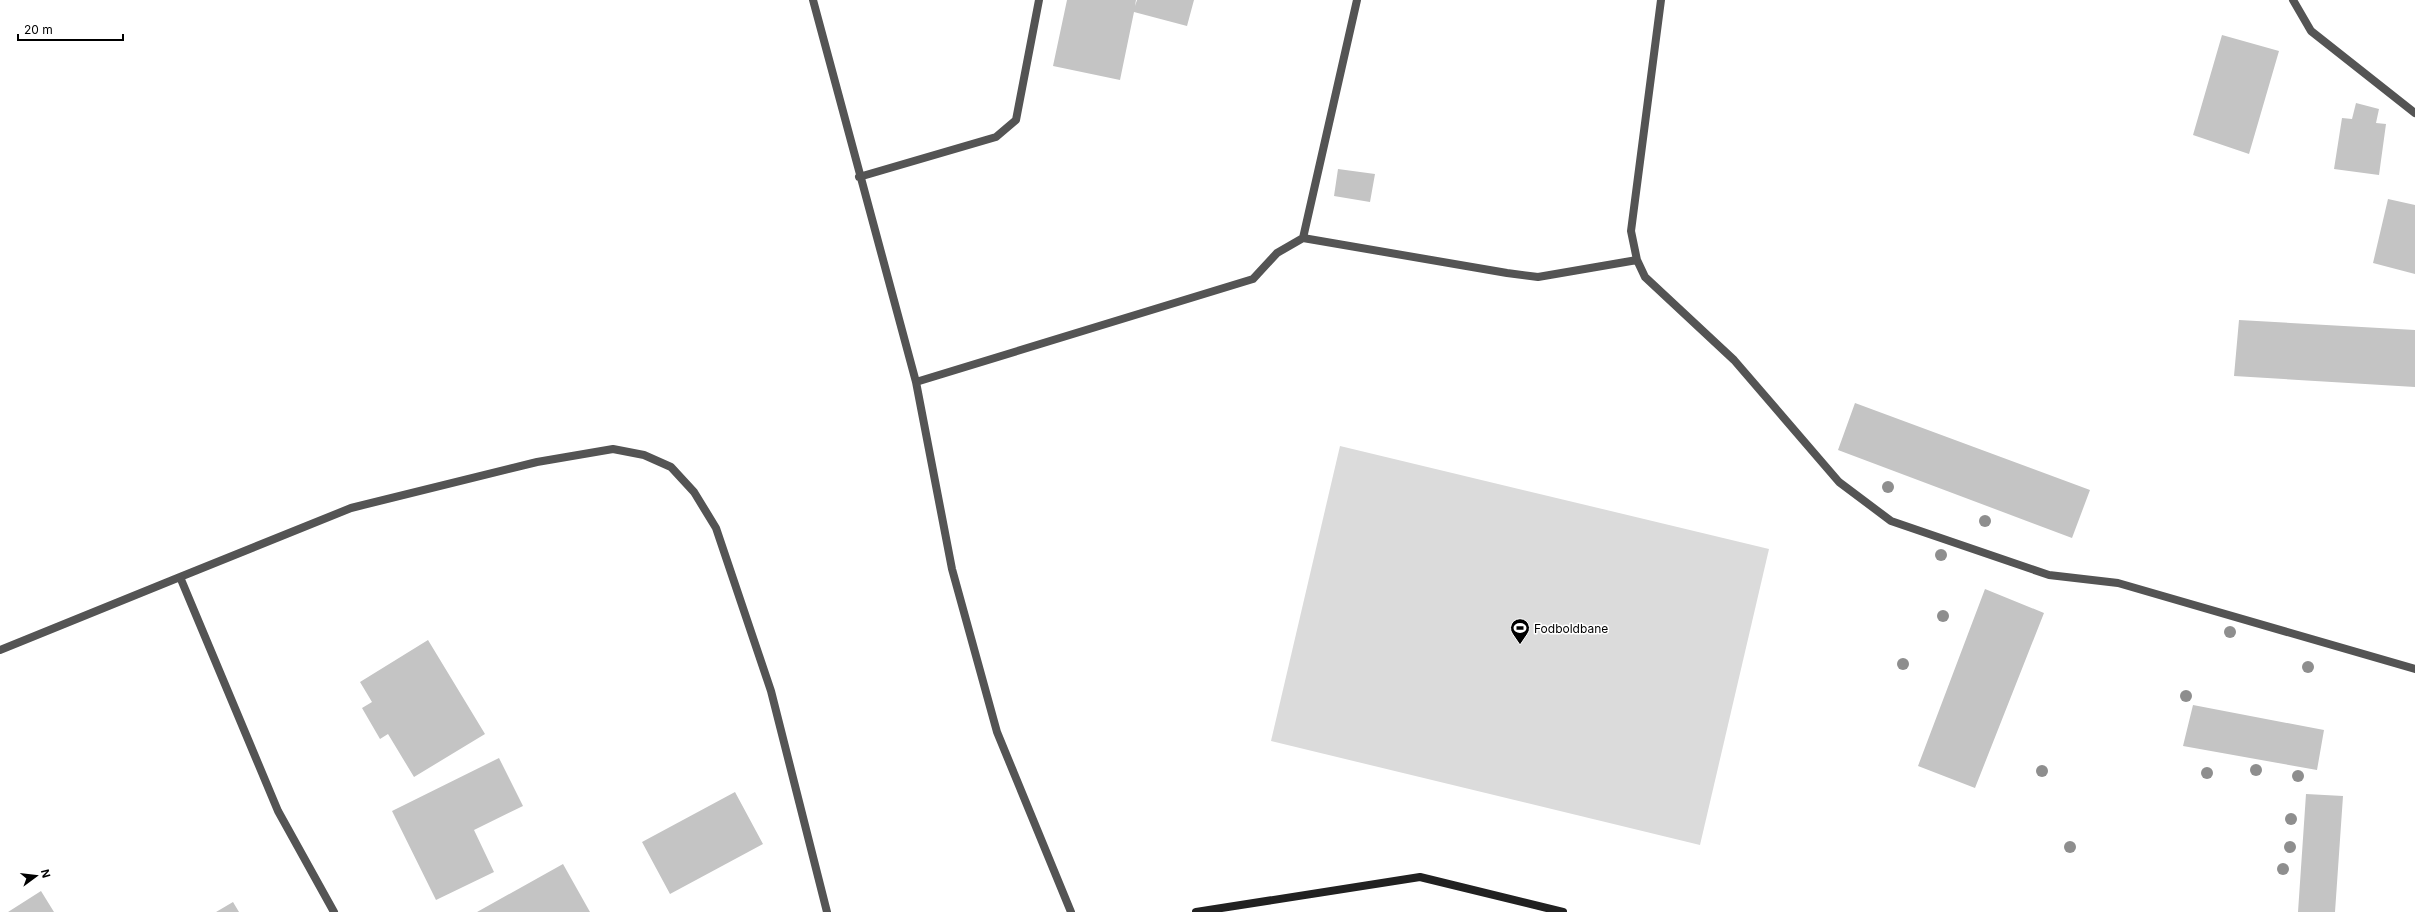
<svg xmlns="http://www.w3.org/2000/svg" width="2415" height="912" font-family="Inter,sans-serif">
  <rect width="100%" height="100%" fill="#fff"/>
  <path fill="#dbdbdb" d="M 1340,446 L 1769,549 L 1700,845 L 1271,741 Z"/>
  <path fill="#c4c4c4" d="M 1067,0 L 1136,0 L 1135,6 L 1137,0 L 1194,0 L 1187,26 L 1134,12 L 1120,80 L 1053,66 Z
    M 2222,35 L 2279,51 L 2249,154 L 2193,135 Z
    M 2356,103 L 2379,109 L 2376,123 L 2386,124 L 2379,175 L 2334,169 L 2342,118 L 2352,119 Z
    M 1338,169 L 1375,174 L 1370,202 L 1334,196 Z
    M 2388,199 L 2415,205 L 2415,274 L 2373,263 Z
    M 2239,320 L 2415,330 L 2415,387 L 2234,376 Z
    M 1855,403 L 2090,490 L 2072,538 L 1838,450 Z
    M 1985,589 L 2044,613 L 1975,788 L 1918,766 Z
    M 428,640 L 485,734 L 414,777 L 388,734 L 380,739 L 362,708 L 372,702 L 360,682 Z
    M 2193,705 L 2324,730 L 2317,770 L 2183,746 Z
    M 499,758 L 523,806 L 474,830 L 494,872 L 436,900 L 392,811 Z
    M 735,792 L 763,844 L 670,894 L 642,842 Z
    M 2306,794 L 2343,796 L 2335,912 L 2298,912 Z
    M 563,864 L 590,912 L 477,912 Z
    M 41,891 L 54,912 L 8,912 Z
    M 233,902 L 239,912 L 216,912 Z"/>
  <g fill="none" stroke-linecap="round" stroke-linejoin="round">
    <path stroke="#545454" stroke-width="8" d="M 813,0 L 916,382 L 952,569 L 997,732 L 1071,912
      M 1661,0 L 1631,231 L 1637,260 L 1645,277 L 1734,360 L 1839,482 L 1891,521 L 2049,575 L 2118,583 L 2415,669
      M 2293,0 L 2311,31 L 2415,113
      M 859,177 L 996,137 L 1016,120 L 1039,0
      M 1303,238 L 1357,0
      M 916,382 L 1253,279 L 1277,253 L 1303,238 L 1507,273 L 1538,277 L 1637,260
      M 180,577 L 351,508 L 537,462 L 613,449 L 644,455 L 671,467 L 694,492 L 716,528 L 771,691 L 827,912
      M 0,650 L 180,577 L 278,811 L 334,912"/>
    <path stroke="#212121" stroke-width="8" d="M 1196,912 L 1420,877 L 1563,912"/>
  </g>
  <g fill="#8e8e8e">
    <circle cx="1888" cy="487" r="6"/>
    <circle cx="1985" cy="521" r="6"/>
    <circle cx="1941" cy="555" r="6"/>
    <circle cx="1943" cy="616" r="6"/>
    <circle cx="2230" cy="632" r="6"/>
    <circle cx="1903" cy="664" r="6"/>
    <circle cx="2308" cy="667" r="6"/>
    <circle cx="2186" cy="696" r="6"/>
    <circle cx="2256" cy="770" r="6"/>
    <circle cx="2042" cy="771" r="6"/>
    <circle cx="2207" cy="773" r="6"/>
    <circle cx="2298" cy="776" r="6"/>
    <circle cx="2291" cy="819" r="6"/>
    <circle cx="2070" cy="847" r="6"/>
    <circle cx="2290" cy="847" r="6"/>
    <circle cx="2283" cy="869" r="6"/>
  </g>
  <defs>
    <g id="stadium-pin" transform="scale(1)"><path d="M0 17L-7.5 6A9.5 9.5 0 1 1 7.5 6Z" fill="#000" stroke="#fff"/><path d="M0-5a6.5 5 0 1 0 0 10a6.5 5 0 1 0 0-10ZM-3.5-1.8h7v3.6h-7Z" fill="#fff"/></g>
  </defs>
  <g fill-rule="evenodd">
    <use href="#stadium-pin" x="1520" y="628"/>
  </g>
  <g text-anchor="middle" dominant-baseline="central" stroke-width="3" stroke-linejoin="round" paint-order="stroke">
    <g font-size="12" fill="#000" stroke="#fff" text-anchor="start">
      <text x="1534" y="628">Fodboldbane</text>
    </g>
  </g>
  <g transform="translate(36 876) rotate(75)" stroke="#ffffff" stroke-width="3" paint-order="stroke">
  <path d="M0-3L7 15L0 10L-7 15Z" fill="#000000"/>
  <text y="-6" font-size="11" font-weight="bold" text-anchor="middle" fill="#000000">N</text>
  </g>
  <path d="M18 34v6h105v-6" fill="none" stroke="#000000" stroke-width="2"/>
  <text x="24" y="34" font-size="12" fill="#000000" stroke="#ffffff" stroke-width="3" paint-order="stroke">20 m</text>
</svg>
